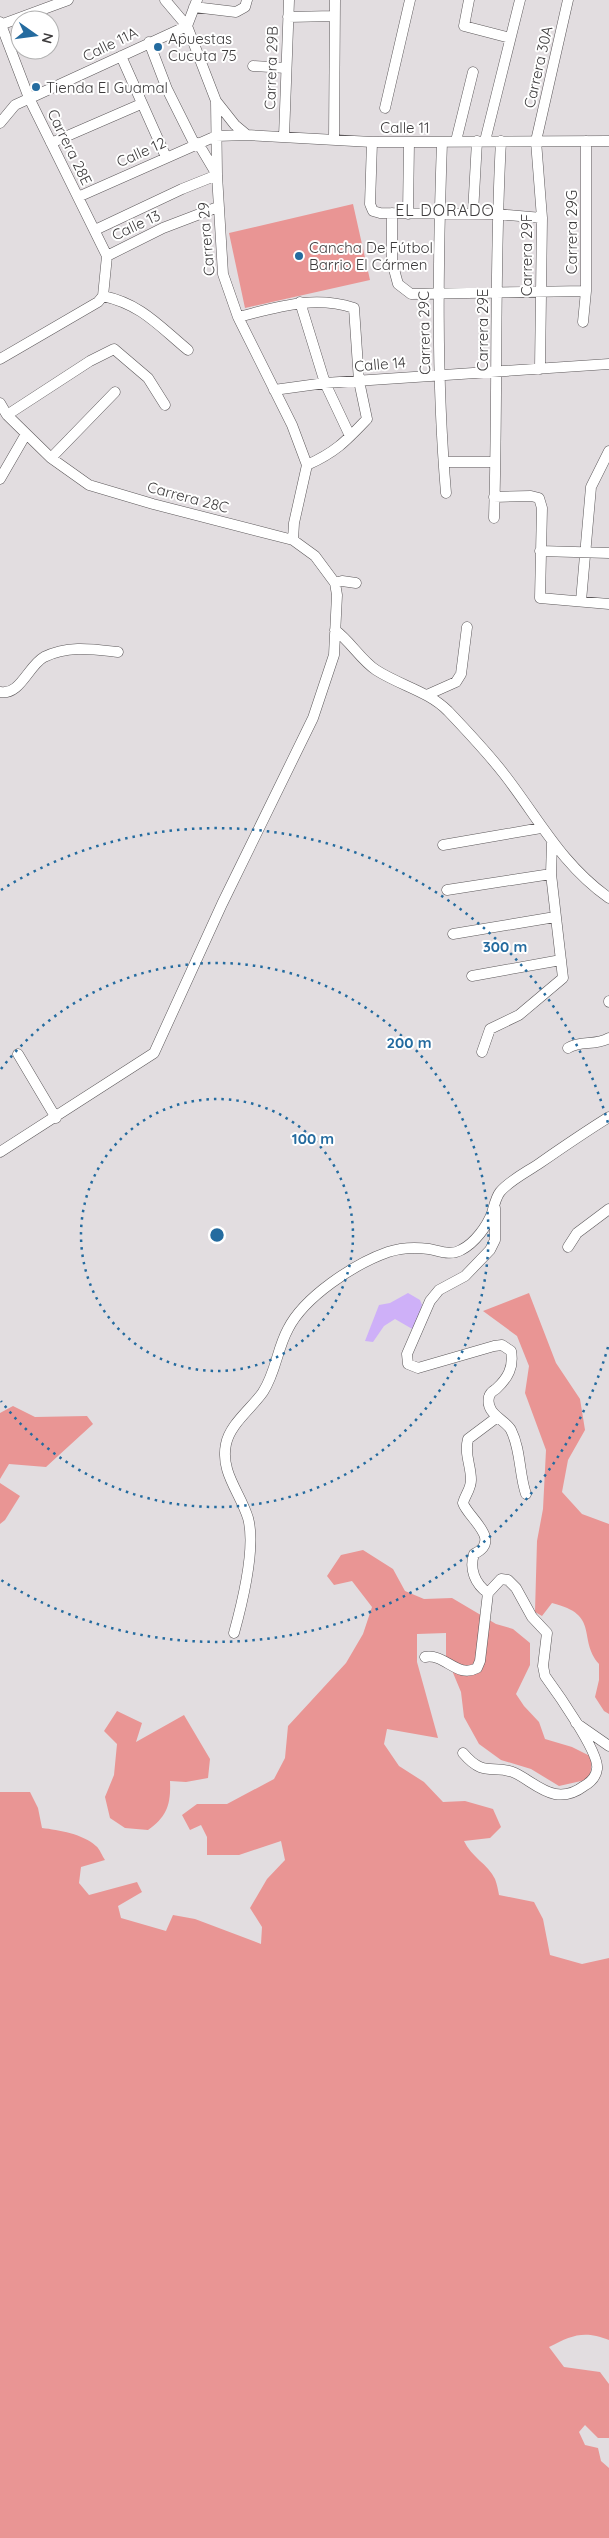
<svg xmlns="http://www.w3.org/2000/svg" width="609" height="2538" font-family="Quicksand,sans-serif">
  <rect width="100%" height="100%" fill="#e2dde0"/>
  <path fill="#e99594" d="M 353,204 L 370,280 L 245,308 L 229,233 Z
    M 529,1293 L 556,1363 L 580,1399 L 585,1430 L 568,1460 L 562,1492 L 582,1514 L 609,1524 L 609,1714 L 604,1711 L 595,1697 L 599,1680 L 599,1664 C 577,1638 601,1615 552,1603 L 542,1616 L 535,1612 L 537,1541 L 543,1509 L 546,1450 L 525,1393 L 529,1366 L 517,1336 L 483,1311 Z
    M 13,1406 L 35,1417 L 87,1416 L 93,1424 L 46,1467 L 9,1464 L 0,1479 L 0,1413 Z
    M 0,1483 L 20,1496 L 5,1520 L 0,1524 Z
    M 363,1550 L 393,1569 L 405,1591 L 424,1599 L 452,1598 L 496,1624 L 513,1629 L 530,1643 L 530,1665 L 516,1694 L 524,1706 L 539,1722 L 545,1739 L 572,1747 L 592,1757 L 590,1779 L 559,1786 L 531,1769 L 501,1760 L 479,1744 L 464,1717 L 461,1692 L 446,1656 L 446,1633 L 417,1634 L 417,1662 L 438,1738 L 387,1729 L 384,1744 L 399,1766 L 424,1782 L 443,1802 L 465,1801 L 493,1809 L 501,1827 L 490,1838 L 464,1841 C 471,1857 488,1864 495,1879 C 497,1884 498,1890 499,1895 L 534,1902 L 543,1919 L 550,1955 L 582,1964 L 609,1958 L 609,2340 C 584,2330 572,2335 549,2347 L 564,2367 L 600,2372 L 609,2384 L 609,2438 L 598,2438 L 585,2425 L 579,2432 L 585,2445 L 598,2448 L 601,2461 L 609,2468 L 609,2538 L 0,2538 L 0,1792 L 30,1792 L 38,1808 L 42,1828 C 59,1830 83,1834 96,1846 C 100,1849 102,1856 105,1860 L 81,1867 L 79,1883 L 89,1895 L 137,1882 L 142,1892 L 118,1906 L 121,1918 L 166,1931 L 173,1915 L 195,1919 L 261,1944 L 262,1927 L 250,1908 L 267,1879 L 285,1860 L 281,1841 L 239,1855 L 207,1855 L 207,1837 L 201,1825 L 190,1830 L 182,1815 L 197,1804 L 227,1804 L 274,1779 L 285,1758 L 288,1726 L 346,1663 L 363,1634 L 372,1607 L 352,1581 L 334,1585 L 327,1576 L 341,1555 Z
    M 117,1711 L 142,1723 L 136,1742 L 184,1715 L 210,1759 L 208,1778 L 186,1782 L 170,1781 C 171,1804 167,1817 148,1830 L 125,1828 L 110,1818 L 105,1797 L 114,1775 L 117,1744 L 104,1731 Z"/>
  <path fill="#ceb0f8" d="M 408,1293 L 420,1300 L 422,1305 L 414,1330 L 395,1319 L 384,1326 L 373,1342 L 365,1341 L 379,1305 L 390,1303 Z"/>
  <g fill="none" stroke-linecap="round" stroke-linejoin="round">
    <g stroke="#5c585a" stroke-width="11">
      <path id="minor" d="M 165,0 L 187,26 L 216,101 L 217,175 L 223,274 L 238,317 L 292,425 L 307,465 L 294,523 L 293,540
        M 469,0 L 464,26 L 510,38
        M 194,7 L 236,12 L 245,7 L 247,0
        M 288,17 L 334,16
        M 0,22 L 29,98 L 107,256 L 103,296 L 98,302 L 0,359
        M 0,25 L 68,0
        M 187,26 L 197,0
        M 149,42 L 167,89 L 195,145
        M 121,56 L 166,157
        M 253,66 L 286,68
        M 216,101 L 235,125 L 247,135 L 372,142 L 609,141
        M 385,108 L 410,0
        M 0,123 L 15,105 L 187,26
        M 284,137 L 289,0
        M 334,140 L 335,0
        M 456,141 L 473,72
        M 485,141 L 520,0
        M 372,142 L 370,204 L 373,211 L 380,213 L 497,214 L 542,218
        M 442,142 C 438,259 436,376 446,493
        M 51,143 L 141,104
        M 78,197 L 216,136 L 247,135
        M 392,213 L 392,262 L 398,284 L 411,294 L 586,291
        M 473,213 L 477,141
        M 408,214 L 409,142
        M 95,230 L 182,189 L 217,175 L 198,143
        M 107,256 L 163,228 L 218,207
        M 103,296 C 141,304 159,326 188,350
        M 300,302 L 325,383 L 350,436
        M 238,317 C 279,307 313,295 354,308 L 359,381 L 367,419 C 346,441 336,452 307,465
        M 583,322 L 586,291 L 586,141
        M 540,369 L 542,218 L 536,141 L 568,0
        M 274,390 L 325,383 L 609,364
        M 0,403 L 7,415 L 51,458 L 89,485 L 153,504 L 293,540 L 315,556 L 335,583 L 337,595 L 334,655 L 313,718 L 222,904 L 154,1053 L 0,1152
        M 7,415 L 90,361 L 114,349 L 148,378 L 165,405
        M 51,458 L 115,392
        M 444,462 L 495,462
        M 0,479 L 26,434
        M 494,497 L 531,496 L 539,498 L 542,508 L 540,598 L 609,604
        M 494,518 C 498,392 494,267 501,141
        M 540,551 L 609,553
        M 335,583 L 342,581 L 356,583
        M 581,601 L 591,487 L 609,451
        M 335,630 C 350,641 361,660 376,670 C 401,686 428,691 448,711 C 467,731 487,752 504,774 C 539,819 561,864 609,898
        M 0,692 C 20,696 28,666 44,657 C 68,645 92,649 118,652
        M 429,694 L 456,682 L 461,674 L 467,627
        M 443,845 L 541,828
        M 447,890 L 551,874
        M 453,934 L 555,917
        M 472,976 L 561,960
        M 609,1001 L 609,1002
        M 568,1048 C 580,1040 596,1046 609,1038
        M 482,1052 L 490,1029 L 519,1015 L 563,978 L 551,874 L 552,843
        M 18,1054 L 56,1118
        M 495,1208 L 495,1240 L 490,1250 L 465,1276 L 439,1290 L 430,1301 L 407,1354 L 408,1364 L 418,1368 L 494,1346 L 502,1345 L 511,1351 C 514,1367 508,1378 496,1389 C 493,1391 490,1392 489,1397 C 485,1414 506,1420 511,1430 C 521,1450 519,1474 526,1494
        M 568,1247 L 577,1233 L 609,1209
        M 234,1633 C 242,1604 256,1547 248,1518 C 240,1492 220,1472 226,1444 C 230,1424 252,1408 263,1392 C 276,1372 277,1349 288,1329 C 304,1297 354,1264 388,1252 C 400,1248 415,1247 429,1249 C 440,1251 450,1256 461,1250 C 475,1243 487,1226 492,1213 C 494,1206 496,1197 500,1192 C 510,1180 527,1172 540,1163 C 563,1147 585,1132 609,1117
        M 425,1657 C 445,1653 457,1679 477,1668 L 480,1661 L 488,1593 C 475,1584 469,1569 474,1554 C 503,1540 468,1518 463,1503 C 465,1495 471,1489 471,1480 C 471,1465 464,1454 468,1439 L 496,1418
        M 576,1723 L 609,1746
        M 463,1753 C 485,1779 493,1763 515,1773 C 528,1779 540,1791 555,1794 C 566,1796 576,1792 584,1786 C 591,1782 596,1777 597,1769 C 600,1753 556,1691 545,1676 L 543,1666 L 547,1633 L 532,1617 L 516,1588 L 508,1580 L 501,1579 L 488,1593"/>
    </g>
    <use href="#minor" stroke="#fff" stroke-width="10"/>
  </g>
  <g fill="none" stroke="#246b9f" stroke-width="2.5" stroke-dasharray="2.5 5">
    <circle cx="217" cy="1235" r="136"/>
    <path d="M1 1069A272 272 0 1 1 1 1401"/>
    <path d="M608 1347A407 407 0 0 1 1 1580M1 890A407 407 0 0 1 608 1123"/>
  </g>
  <g fill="#246b9f" stroke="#fff" stroke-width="2">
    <circle cx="158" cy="47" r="5"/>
    <circle cx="36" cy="87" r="5"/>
    <circle cx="299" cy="256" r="5"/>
  </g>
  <g text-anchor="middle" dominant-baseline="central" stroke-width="4" stroke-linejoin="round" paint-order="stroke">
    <g font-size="15" fill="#3d3b3c" stroke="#fff" text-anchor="start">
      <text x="168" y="38">Apuestas<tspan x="168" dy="17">Cucuta 75</tspan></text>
      <text x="46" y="87">Tienda El Guamal</text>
      <text x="309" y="247">Cancha De Fútbol<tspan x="309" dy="17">Barrio El Cármen</tspan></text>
    </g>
    <g font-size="15" fill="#3d3b3c" stroke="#fff">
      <text transform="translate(110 44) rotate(-26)">Calle 11A</text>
      <text transform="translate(538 67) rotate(-77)">Carrera 30A</text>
      <text transform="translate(271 68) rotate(-88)">Carrera 29B</text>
      <text x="405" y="127">Calle 11</text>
      <text transform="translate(70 147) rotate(64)">Carrera 28E</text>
      <text transform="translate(141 152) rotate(-24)">Calle 12</text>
      <text transform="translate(136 225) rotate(-25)">Calle 13</text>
      <text transform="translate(571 232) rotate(-90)">Carrera 29G</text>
      <text transform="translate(206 239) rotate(-95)">Carrera 29</text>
      <text transform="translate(526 255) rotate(-90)">Carrera 29F</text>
      <text transform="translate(482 330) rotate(-90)">Carrera 29E</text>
      <text transform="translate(424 333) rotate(-91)">Carrera 29C</text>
      <text transform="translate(380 364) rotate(-5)">Calle 14</text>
      <text transform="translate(188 497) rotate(15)">Carrera 28C</text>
    </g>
    <g font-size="16" letter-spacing="1" fill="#3d3b3c" stroke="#fff">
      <text x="445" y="210">EL DORADO</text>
    </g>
  </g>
  <circle cx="217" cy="1235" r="8" fill="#246b9f" stroke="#fff" stroke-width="2.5"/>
  <g font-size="15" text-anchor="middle" font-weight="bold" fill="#246b9f" stroke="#fff" stroke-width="4" stroke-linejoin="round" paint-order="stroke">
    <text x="505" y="952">300 m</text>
    <text x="409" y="1048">200 m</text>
    <text x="313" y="1144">100 m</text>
  </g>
  <g transform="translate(35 35) rotate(104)"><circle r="24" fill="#ffffff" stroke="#b1b1b1"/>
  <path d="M0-4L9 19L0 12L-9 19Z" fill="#246b9f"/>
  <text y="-8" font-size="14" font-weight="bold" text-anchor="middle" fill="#3d3b3c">N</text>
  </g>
</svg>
